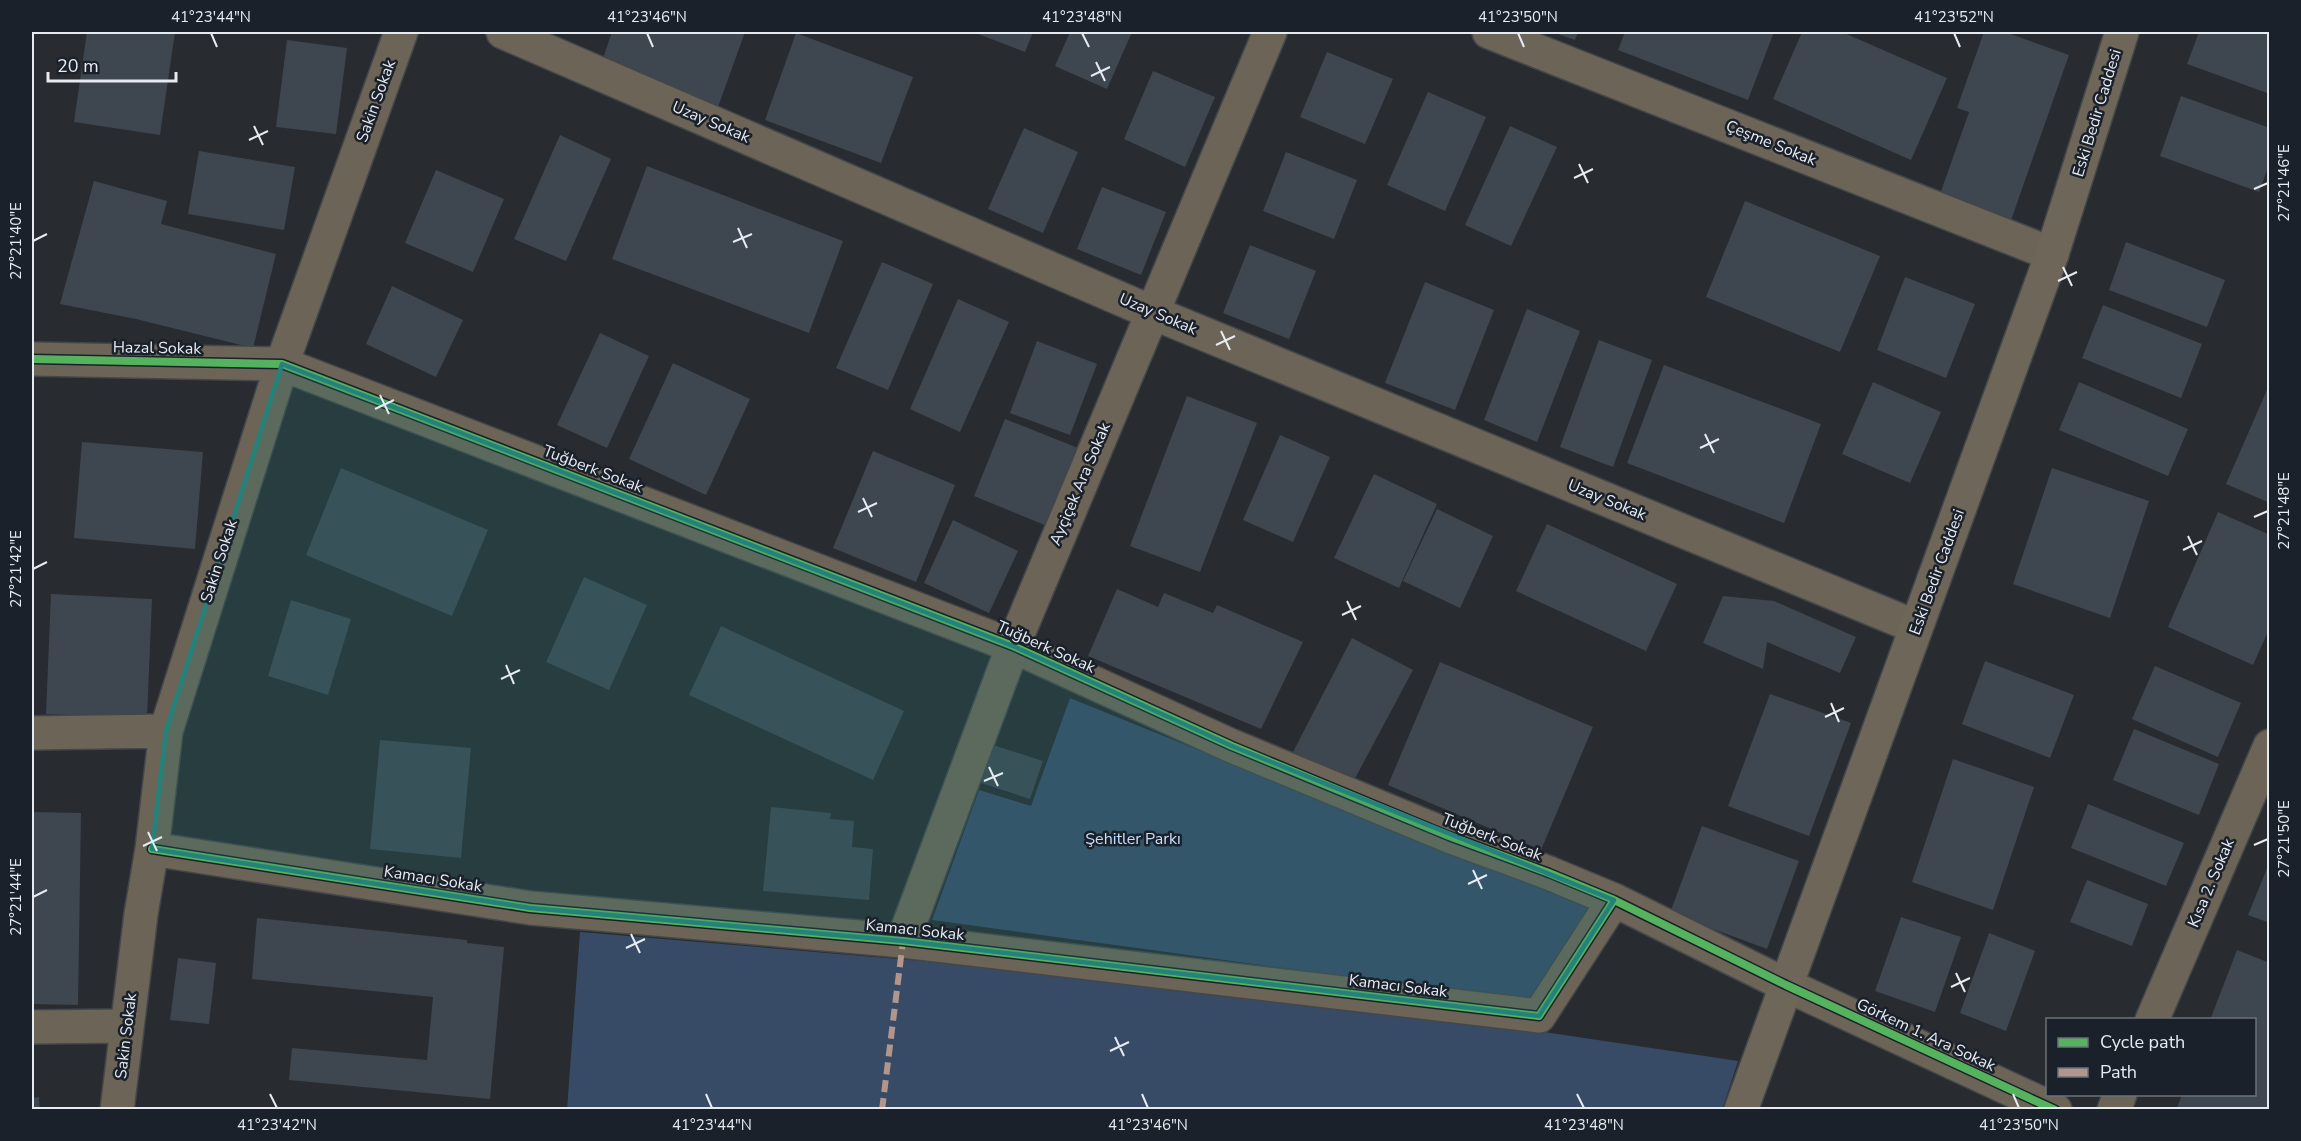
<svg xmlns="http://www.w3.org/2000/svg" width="2301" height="1141" font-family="'Nunito Sans',sans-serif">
  <rect width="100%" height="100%" fill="#282c30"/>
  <path fill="#384b66" d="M 1070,698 L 1593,910 L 1530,1002 L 932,920 L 979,790 L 1031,806 Z
    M 580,932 L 1264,990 L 1738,1061 L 1722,1110 L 567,1110 Z"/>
  <path fill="#3e4650" d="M 87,32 L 175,32 L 160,135 L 74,122 Z
    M 612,32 L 745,32 L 718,107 L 601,64 Z
    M 973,32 L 1033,32 L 1025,52 Z
    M 1070,32 L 1132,32 L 1107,89 L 1055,66 Z
    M 1552,32 L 1578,32 L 1575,40 Z
    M 1625,32 L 1774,32 L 1748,100 L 1618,50 Z
    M 1802,32 L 1842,32 L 1947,78 L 1911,160 L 1773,99 Z
    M 1984,32 L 2005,32 L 2069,55 L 2009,226 L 1938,200 L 1969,112 L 1957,108 Z
    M 2199,32 L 2270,32 L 2270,94 L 2187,64 Z
    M 796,33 L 913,77 L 881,163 L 765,120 Z
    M 287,40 L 347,48 L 336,134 L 276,127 Z
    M 1327,52 L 1393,79 L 1365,144 L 1300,117 Z
    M 1153,71 L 1215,97 L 1185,167 L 1124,139 Z
    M 1428,92 L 1486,117 L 1445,211 L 1387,185 Z
    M 2181,96 L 2270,128 L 2270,162 L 2259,192 L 2160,156 Z
    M 1510,126 L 1557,147 L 1511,246 L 1465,225 Z
    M 1024,128 L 1078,152 L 1043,233 L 988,209 Z
    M 560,135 L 611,159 L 566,261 L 514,239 Z
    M 199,151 L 295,167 L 284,230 L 188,214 Z
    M 1286,152 L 1357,180 L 1334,239 L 1263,211 Z
    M 647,166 L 843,241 L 809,333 L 612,259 Z
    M 436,170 L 504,199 L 473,272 L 405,243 Z
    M 94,181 L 167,201 L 161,224 L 276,254 L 253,348 L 136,319 L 60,304 Z
    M 1102,187 L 1166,212 L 1141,275 L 1077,249 Z
    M 1745,201 L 1880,256 L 1840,352 L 1706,297 Z
    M 32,213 L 34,213 L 34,252 L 32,252 Z
    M 2126,242 L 2225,280 L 2207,327 L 2109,290 Z
    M 1250,245 L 1316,271 L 1289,339 L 1223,313 Z
    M 882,262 L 933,284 L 888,390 L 836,368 Z
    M 1905,277 L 1975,304 L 1946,378 L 1877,350 Z
    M 1425,282 L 1494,310 L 1455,410 L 1385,383 Z
    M 392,286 L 463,320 L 436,377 L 366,344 Z
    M 958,299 L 1009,322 L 960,432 L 910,409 Z
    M 2103,305 L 2202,344 L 2181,398 L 2082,358 Z
    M 1527,309 L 1580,331 L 1537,442 L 1484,420 Z
    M 600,333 L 649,356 L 607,448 L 557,425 Z
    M 1599,340 L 1652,360 L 1613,467 L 1560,447 Z
    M 1037,341 L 1097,364 L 1070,435 L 1010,413 Z
    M 673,363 L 750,399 L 706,495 L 629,459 Z
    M 1664,365 L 1821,424 L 1784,523 L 1627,463 Z
    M 1873,382 L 1941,412 L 1910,483 L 1842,454 Z
    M 2079,382 L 2188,429 L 2168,476 L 2059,430 Z
    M 2270,383 L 2270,503 L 2226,484 Z
    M 1187,396 L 1257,423 L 1200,572 L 1130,546 Z
    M 1005,419 L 1078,448 L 1047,526 L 974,496 Z
    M 1280,435 L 1330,457 L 1293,542 L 1243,520 Z
    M 82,442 L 203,452 L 195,549 L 74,538 Z
    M 873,451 L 955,485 L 916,582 L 833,548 Z
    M 341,468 L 488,530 L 452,616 L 306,555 Z
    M 2052,468 L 2149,501 L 2110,618 L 2013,584 Z
    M 1374,474 L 1437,504 L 1399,588 L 1334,558 Z
    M 1437,509 L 1493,536 L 1460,608 L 1403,581 Z
    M 2218,512 L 2270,535 L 2270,627 L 2253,665 L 2168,627 Z
    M 953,520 L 1018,551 L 989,613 L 924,583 Z
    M 1547,524 L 1677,584 L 1646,651 L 1516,591 Z
    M 584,577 L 647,605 L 609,690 L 546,662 Z
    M 1117,589 L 1158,607 L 1164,593 L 1213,613 L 1217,605 L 1303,642 L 1261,729 L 1088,656 Z
    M 51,594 L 152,599 L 147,718 L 46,714 Z
    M 1723,596 L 1774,601 L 1856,637 L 1840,673 L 1767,642 L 1763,669 L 1703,643 Z
    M 291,600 L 351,619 L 328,695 L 268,676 Z
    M 721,626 L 904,711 L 873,780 L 689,695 Z
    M 1352,638 L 1413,670 L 1352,784 L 1293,752 Z
    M 1985,661 L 2074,695 L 2050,758 L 1962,724 Z
    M 1440,662 L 1593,727 L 1541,850 L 1388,785 Z
    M 2155,666 L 2241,703 L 2218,757 L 2132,719 Z
    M 1770,694 L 1851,723 L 1809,836 L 1728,806 Z
    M 2134,729 L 2219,764 L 2199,815 L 2113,780 Z
    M 380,740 L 471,748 L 461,858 L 370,849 Z
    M 990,744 L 1043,761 L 1030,799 L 978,782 Z
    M 1953,759 L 2034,787 L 1993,910 L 1912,882 Z
    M 2088,804 L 2184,843 L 2166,886 L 2071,848 Z
    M 771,807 L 831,813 L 830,819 L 854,821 L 852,847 L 873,849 L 869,900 L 763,891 Z
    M 32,812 L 81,813 L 78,1005 L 32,1004 Z
    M 1702,826 L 1799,861 L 1767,949 L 1670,913 Z
    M 2270,861 L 2270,923 L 2248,915 Z
    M 2087,880 L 2148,904 L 2132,946 L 2070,922 Z
    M 1901,917 L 1961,937 L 1935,1012 L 1875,991 Z
    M 257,918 L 467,940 L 467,943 L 504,947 L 490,1099 L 289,1080 L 292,1048 L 427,1060 L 433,997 L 252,979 Z
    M 1989,933 L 2035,951 L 2006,1031 L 1960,1013 Z
    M 2237,950 L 2270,963 L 2270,1110 L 2176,1110 L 2182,1095 L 2254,1095 L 2254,1020 L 2210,1020 Z
    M 178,958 L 216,963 L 209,1024 L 170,1020 Z
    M 39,1097 L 40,1110 L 32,1110 L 32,1098 Z"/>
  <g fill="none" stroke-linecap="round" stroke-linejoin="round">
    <g stroke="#43474a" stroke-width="36">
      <path id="minor" d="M 503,32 L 1151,312 L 1916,627
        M 1489,32 L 2052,254
        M 32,359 L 282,364 L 1013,646 L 1232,746 L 1449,836 L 1549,873 L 1614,900 L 1786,985 L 2055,1110
        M 32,733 L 166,731
        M 152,849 L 530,908 L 903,941 L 1539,1016 L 1614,900
        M 903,941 L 1013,646 L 1270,32
        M 2152,1020 L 2270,746
        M 32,1027 L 127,1026
        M 117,1110 L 141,914 L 152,849 L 166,731 L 282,364 L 401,32
        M 2114,1110 L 2120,1094"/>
    </g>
    <g stroke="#43474a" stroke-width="36">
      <path id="secondary" d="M 1741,1110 L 2052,254 L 2122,32"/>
    </g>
    <use href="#minor" stroke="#6b6457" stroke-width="33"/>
    <use href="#secondary" stroke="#6e6759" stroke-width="33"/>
    <path stroke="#b2968c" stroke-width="6" stroke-dasharray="12 6" stroke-linecap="butt" d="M 882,1110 L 903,941 L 908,942"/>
    <g stroke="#1a212a" stroke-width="11">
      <path id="cycleway" d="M 32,359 L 282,364 L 1013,646 L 1232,746 L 1449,836 L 1549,873 L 1614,900 L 1786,985 L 2055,1110
        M 152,849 L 530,908 L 903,941 L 1539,1016 L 1614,900"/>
    </g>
    <use href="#cycleway" stroke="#56b35d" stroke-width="8"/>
  </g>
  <path fill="#24827b" fill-opacity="0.2" stroke="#24827b" stroke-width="4.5" stroke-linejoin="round" d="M 282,364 L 1013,646 L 1232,746 L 1614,900 L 1539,1016 L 903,941 L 530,908 L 152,849 L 166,731 Z"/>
  <path fill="none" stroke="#e6eaf1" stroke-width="2" d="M 211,33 L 217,47M 647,33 L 653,47M 1082,33 L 1089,47M 1518,33 L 1524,47M 1954,33 L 1960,47M 1096,62 L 1105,81M 1091,76 L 1110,67M 254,126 L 263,145M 249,140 L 268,131M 1579,164 L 1588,183M 1574,178 L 1593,169M 2254,189 L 2268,183M 738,228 L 747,248M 33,241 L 47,234M 733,242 L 752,234M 2063,267 L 2072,286M 2058,281 L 2077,272M 1221,331 L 1230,350M 1216,345 L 1235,336M 380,395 L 389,414M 375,409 L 394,400M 1705,434 L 1714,453M 1700,448 L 1719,439M 863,498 L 872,517M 858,512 L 877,503M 2254,517 L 2268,511M 2188,536 L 2197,555M 2183,550 L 2202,541M 33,569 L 47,562M 1347,601 L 1356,620M 1342,615 L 1361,606M 506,665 L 514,684M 501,679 L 520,670M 1831,703 L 1839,722M 1825,717 L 1844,708M 989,767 L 998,786M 984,781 L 1003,773M 148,832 L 157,851M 2254,845 L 2268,839M 143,846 L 162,837M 1473,870 L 1482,889M 1468,884 L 1487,875M 33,897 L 47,890M 631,934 L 640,953M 626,948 L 645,939M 1956,973 L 1965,992M 1951,987 L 1970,978M 1115,1037 L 1124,1056M 1110,1051 L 1129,1042M 270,1094 L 277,1108M 706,1094 L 712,1108M 1142,1094 L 1148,1108M 1577,1094 L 1584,1108M 2013,1094 L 2019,1108"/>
  <g text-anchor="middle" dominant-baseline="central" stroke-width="5" stroke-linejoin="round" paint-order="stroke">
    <g font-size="16" fill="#e6eaf1" stroke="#1a212a">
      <text transform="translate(376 101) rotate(-70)">Sakin Sokak</text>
      <text transform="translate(2097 113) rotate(-73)">Eski Bedir Caddesi</text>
      <text transform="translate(711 122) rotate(23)">Uzay Sokak</text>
      <text transform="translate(1771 143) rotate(22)">Çeşme Sokak</text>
      <text transform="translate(1158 314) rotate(23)">Uzay Sokak</text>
      <text transform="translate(157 348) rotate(1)">Hazal Sokak</text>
      <text transform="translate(593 469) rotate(21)">Tuğberk Sokak</text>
      <text transform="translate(1080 484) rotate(-67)">Ayçiçek Ara Sokak</text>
      <text transform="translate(1607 500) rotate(22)">Uzay Sokak</text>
      <text transform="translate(219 561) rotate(-72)">Sakin Sokak</text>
      <text transform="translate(1937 572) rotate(-70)">Eski Bedir Caddesi</text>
      <text transform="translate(1046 647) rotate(24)">Tuğberk Sokak</text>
      <text transform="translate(1492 837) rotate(21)">Tuğberk Sokak</text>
      <text transform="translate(433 879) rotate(9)">Kamacı Sokak</text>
      <text transform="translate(2211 883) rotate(-67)">Kısa 2. Sokak</text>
      <text transform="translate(915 930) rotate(6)">Kamacı Sokak</text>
      <text transform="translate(1398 986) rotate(7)">Kamacı Sokak</text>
      <text transform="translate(1926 1035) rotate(25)">Görkem 1. Ara Sokak</text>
      <text transform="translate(126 1036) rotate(-83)">Sakin Sokak</text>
    </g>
    <g font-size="16" fill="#c8defe" stroke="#1a212a">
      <text x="1133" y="839">Şehitler Parkı</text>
    </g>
  </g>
  <rect width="2301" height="1141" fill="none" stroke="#1a212a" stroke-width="66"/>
  <rect x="2046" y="1018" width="210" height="78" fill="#1a212a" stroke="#6c717a" stroke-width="1.5"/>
  <rect x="2058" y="1038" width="30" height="9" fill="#56b35d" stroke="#6c717a" stroke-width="1.5"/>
  <text x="2100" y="1048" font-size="18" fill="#e6eaf1">Cycle path</text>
  <rect x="2058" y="1068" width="30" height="9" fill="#b2968c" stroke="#6c717a" stroke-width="1.5"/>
  <text x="2100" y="1078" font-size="18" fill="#e6eaf1">Path</text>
  <path d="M48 72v9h128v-9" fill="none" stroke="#e6eaf1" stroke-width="3"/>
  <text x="57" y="72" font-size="18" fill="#e6eaf1" stroke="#1a212a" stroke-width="4.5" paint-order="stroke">20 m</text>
  <rect x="33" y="33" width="2235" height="1075" fill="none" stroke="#e6eaf1" stroke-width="2"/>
  <g font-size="15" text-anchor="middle" fill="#e6eaf1">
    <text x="211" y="22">41°23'44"N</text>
    <text x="647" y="22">41°23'46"N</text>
    <text x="1082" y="22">41°23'48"N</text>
    <text x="1518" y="22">41°23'50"N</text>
    <text x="1954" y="22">41°23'52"N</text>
    <text transform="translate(2284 183) rotate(-90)" y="5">27°21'46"E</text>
    <text transform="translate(16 241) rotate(-90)" y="5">27°21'40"E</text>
    <text transform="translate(2284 511) rotate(-90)" y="5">27°21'48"E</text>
    <text transform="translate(16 569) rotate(-90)" y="5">27°21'42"E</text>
    <text transform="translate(2284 839) rotate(-90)" y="5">27°21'50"E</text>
    <text transform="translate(16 897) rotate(-90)" y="5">27°21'44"E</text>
    <text x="277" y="1130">41°23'42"N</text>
    <text x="712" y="1130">41°23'44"N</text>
    <text x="1148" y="1130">41°23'46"N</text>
    <text x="1584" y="1130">41°23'48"N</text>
    <text x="2019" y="1130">41°23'50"N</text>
  </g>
</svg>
